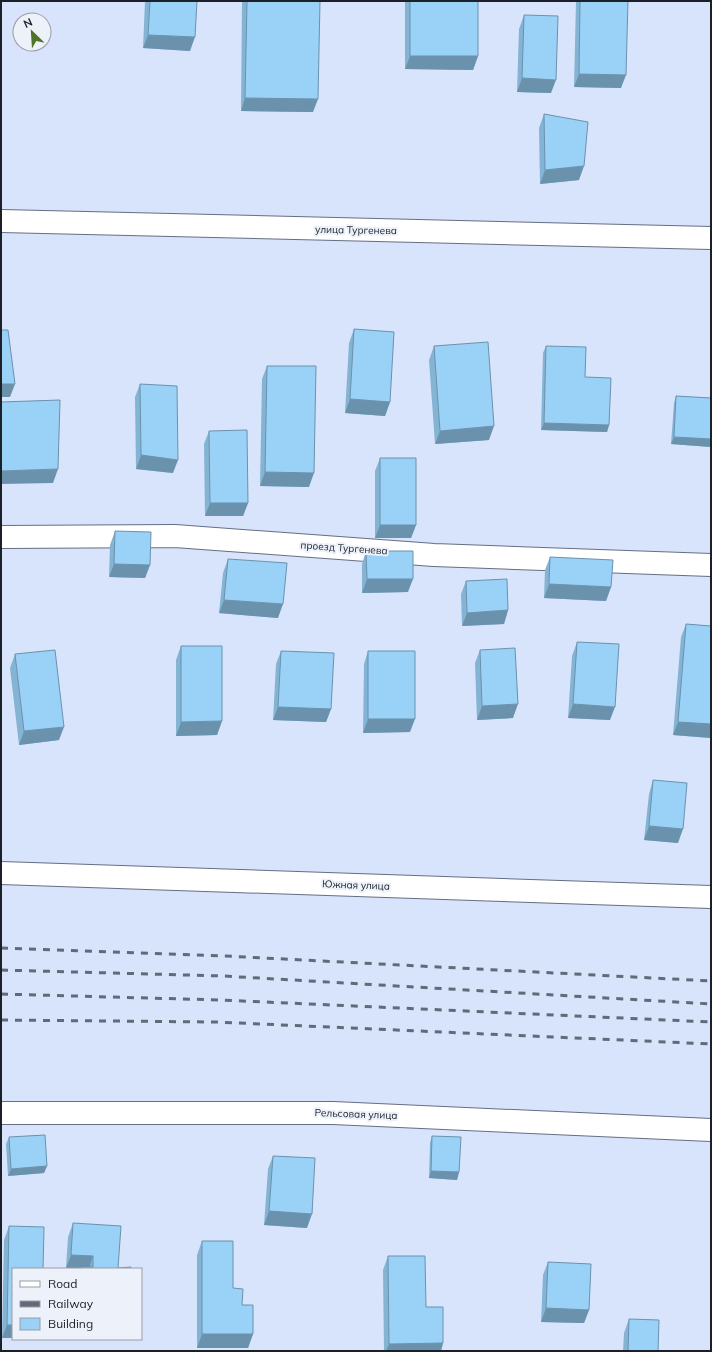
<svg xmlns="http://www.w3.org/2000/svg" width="712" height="1352" font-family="Mulish,sans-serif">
  <rect width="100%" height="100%" fill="#d8e4fb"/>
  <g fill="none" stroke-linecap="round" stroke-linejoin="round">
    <g stroke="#656e83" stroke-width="24">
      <path id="minor" d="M 1,221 L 711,238
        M 1,537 L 175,536 L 434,555 L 711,565
        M 1,873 L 711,897
        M 1,1113 L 333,1113 L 711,1130"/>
    </g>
    <use href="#minor" stroke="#fff" stroke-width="22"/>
    <path stroke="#626977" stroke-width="3" stroke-dasharray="7 7" stroke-linecap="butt" d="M 1,948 L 225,956 L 711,981
      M 1,970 L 223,976 L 711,1004
      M 1,994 L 220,1000 L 711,1022
      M 1,1020 L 216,1022 L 711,1044"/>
  </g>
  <path fill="#84b4d4" d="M 145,1 L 197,1 L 190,51 L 143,48 Z
    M 242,1 L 320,1 L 313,112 L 241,111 Z
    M 405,1 L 478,1 L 478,56 L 473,70 L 405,69 Z
    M 576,1 L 628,1 L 621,88 L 574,87 Z
    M 524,15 L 551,93 L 517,92 L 519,29 Z
    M 544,114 L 579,180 L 540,184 L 539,128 Z
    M 354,329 L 390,402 L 385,416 L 345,413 L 349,343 Z
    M 434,346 L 489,440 L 435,444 L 429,360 Z
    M 546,346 L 585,377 L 609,425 L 607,432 L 541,430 L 543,353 Z
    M 267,366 L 309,487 L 260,486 L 262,379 Z
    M 140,384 L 173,473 L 136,469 L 135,397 Z
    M 676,396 L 711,398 L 711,447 L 671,444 L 674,403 Z
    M 209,431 L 248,503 L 243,516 L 205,516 L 204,444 Z
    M 380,458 L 416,525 L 411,538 L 375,538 L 375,471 Z
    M 115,531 L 150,565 L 145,578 L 109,577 L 110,545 Z
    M 366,551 L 408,592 L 362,593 L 362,564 Z
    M 550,557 L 611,587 L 606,601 L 544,598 L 545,570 Z
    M 228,559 L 278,618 L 219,613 L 223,573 Z
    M 466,581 L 508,610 L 504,624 L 462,626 L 461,594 Z
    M 686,624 L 711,626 L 711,738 L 673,735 L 681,637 Z
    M 577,642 L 610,720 L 568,718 L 572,656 Z
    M 181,646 L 222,721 L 217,735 L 176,736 L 176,660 Z
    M 480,650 L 513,718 L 477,720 L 475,663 Z
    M 281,651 L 331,709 L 326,722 L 273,720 L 276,664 Z
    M 368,651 L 410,732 L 363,733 L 364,664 Z
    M 15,654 L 59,740 L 19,745 L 10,668 Z
    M 653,780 L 678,843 L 644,840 L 649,794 Z
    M 432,1136 L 459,1172 L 457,1180 L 429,1178 L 430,1143 Z
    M 9,1137 L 47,1166 L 44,1173 L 8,1176 L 6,1144 Z
    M 273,1156 L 307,1228 L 264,1225 L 268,1169 Z
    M 73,1223 L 118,1268 L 131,1269 L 78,1269 L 66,1268 L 68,1237 Z
    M 9,1226 L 13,1338 L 2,1338 L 4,1240 Z
    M 202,1241 L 233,1288 L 242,1305 L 253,1334 L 248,1348 L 197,1348 L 197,1255 Z
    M 388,1256 L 426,1307 L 443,1343 L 441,1351 L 384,1351 L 383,1270 Z
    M 548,1262 L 589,1310 L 584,1323 L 541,1322 L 543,1275 Z
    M 629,1319 L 658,1351 L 623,1351 L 624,1333 Z"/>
  <path fill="#6b92ad" d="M 148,35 L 195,37 L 190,51 L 143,48 Z
    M 410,56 L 478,56 L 473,70 L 405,69 Z
    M 579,74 L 626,75 L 621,88 L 574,87 Z
    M 522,78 L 556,80 L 551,93 L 517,92 Z
    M 245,98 L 318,99 L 313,112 L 241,111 Z
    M 584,166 L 579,180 L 540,184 L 545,170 Z
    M 1,384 L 15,384 L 10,397 L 1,397 Z
    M 350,399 L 390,402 L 385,416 L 345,413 Z
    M 544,423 L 609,425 L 607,432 L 541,430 Z
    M 494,426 L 489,440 L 435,444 L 440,431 Z
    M 674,437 L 711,439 L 711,447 L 671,444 Z
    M 141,455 L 178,460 L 173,473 L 136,469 Z
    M 58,469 L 53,483 L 1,484 L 1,471 Z
    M 265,472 L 314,473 L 309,487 L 260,486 Z
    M 210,503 L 248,503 L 243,516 L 205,516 Z
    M 380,525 L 416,525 L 411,538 L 375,538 Z
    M 114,564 L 150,565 L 145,578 L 109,577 Z
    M 367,579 L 413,579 L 408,592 L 362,593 Z
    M 549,584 L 611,587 L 606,601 L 544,598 Z
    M 224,600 L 283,604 L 278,618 L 219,613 Z
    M 508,610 L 504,624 L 462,626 L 467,613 Z
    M 518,704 L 513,718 L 477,720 L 482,706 Z
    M 573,704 L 615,707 L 610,720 L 568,718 Z
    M 278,707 L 331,709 L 326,722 L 273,720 Z
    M 368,719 L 415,719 L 410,732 L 363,733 Z
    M 222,721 L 217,735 L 176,736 L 181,722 Z
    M 678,722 L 711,724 L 711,738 L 673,735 Z
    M 64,727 L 59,740 L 19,745 L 24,731 Z
    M 649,826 L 683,829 L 678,843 L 644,840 Z
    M 47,1166 L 44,1173 L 8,1176 L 11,1169 Z
    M 431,1171 L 459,1172 L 457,1180 L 429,1178 Z
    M 269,1211 L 312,1214 L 307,1228 L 264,1225 Z
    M 71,1255 L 93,1256 L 89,1269 L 82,1267 L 81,1269 L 66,1268 Z
    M 546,1308 L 589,1310 L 584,1323 L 541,1322 Z
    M 7,1325 L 13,1325 L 13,1338 L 2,1338 Z
    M 202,1334 L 253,1334 L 248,1348 L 197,1348 Z
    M 443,1343 L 441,1351 L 386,1351 L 389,1344 Z"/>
  <path fill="#99d1f7" stroke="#6b92ad" d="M 150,1 L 197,1 L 195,37 L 148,35 Z
    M 247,1 L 320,1 L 318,99 L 245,98 Z
    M 410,1 L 478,1 L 478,56 L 410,56 Z
    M 580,1 L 628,1 L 626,75 L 579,74 Z
    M 524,15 L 558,16 L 556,80 L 522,78 Z
    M 544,114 L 588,122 L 584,166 L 545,170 Z
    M 354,329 L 394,332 L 390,402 L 350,399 Z
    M 1,330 L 8,330 L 15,384 L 1,384 Z
    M 488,342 L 494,426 L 440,431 L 434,346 Z
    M 546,346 L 586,347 L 585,377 L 611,378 L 609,425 L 544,423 Z
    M 267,366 L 316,366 L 314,473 L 265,472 Z
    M 140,384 L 177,386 L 178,460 L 141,455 Z
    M 676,396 L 711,398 L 711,439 L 674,437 Z
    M 60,400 L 58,469 L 1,471 L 1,402 Z
    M 247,430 L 248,503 L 210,503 L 209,431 Z
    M 380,458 L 416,458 L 416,525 L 380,525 Z
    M 115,531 L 151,532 L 150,565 L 114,564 Z
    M 366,551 L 413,551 L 413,579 L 367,579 Z
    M 550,557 L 613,560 L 611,587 L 549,584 Z
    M 228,559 L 287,563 L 283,604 L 224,600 Z
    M 507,579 L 508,610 L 467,613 L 466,581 Z
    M 686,624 L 711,626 L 711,724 L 678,722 Z
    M 577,642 L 619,644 L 615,707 L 573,704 Z
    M 181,646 L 222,646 L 222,721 L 181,722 Z
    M 515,648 L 518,704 L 482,706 L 480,650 Z
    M 55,650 L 64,727 L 24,731 L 15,654 Z
    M 281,651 L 334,653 L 331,709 L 278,707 Z
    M 368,651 L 415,651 L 415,719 L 368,719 Z
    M 653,780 L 687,783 L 683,829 L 649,826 Z
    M 45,1135 L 47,1166 L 11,1169 L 9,1137 Z
    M 432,1136 L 461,1137 L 459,1172 L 431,1171 Z
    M 273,1156 L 315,1158 L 312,1214 L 269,1211 Z
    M 73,1223 L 121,1226 L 118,1268 L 131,1267 L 131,1269 L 82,1269 L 82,1267 L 93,1267 L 93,1256 L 71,1255 Z
    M 9,1226 L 44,1227 L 43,1269 L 13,1269 L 13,1325 L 7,1325 Z
    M 202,1241 L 233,1241 L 233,1288 L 243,1289 L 242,1305 L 253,1305 L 253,1334 L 202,1334 Z
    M 388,1256 L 425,1256 L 426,1307 L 443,1307 L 443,1343 L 389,1344 Z
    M 548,1262 L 591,1264 L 589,1310 L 546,1308 Z
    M 629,1319 L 659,1320 L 658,1351 L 628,1351 Z"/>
  <g text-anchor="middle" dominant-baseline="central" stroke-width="4" stroke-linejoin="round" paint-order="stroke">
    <g font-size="10" fill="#1b1f27" stroke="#ecf1fa">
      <text transform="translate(356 230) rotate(1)">улица Тургенева</text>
      <text transform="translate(344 548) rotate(4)">проезд Тургенева</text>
      <text transform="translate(356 885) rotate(2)">Южная улица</text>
      <text transform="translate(356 1114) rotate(2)">Рельсовая улица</text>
    </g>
  </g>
  <rect width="712" height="1352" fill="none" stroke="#1b1f27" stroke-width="4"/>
  <rect x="12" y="1268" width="130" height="72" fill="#ecf1fa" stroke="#989da6"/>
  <rect x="20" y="1281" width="20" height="6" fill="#ffffff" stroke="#989da6"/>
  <text x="48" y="1288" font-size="12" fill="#1b1f27">Road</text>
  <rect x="20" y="1301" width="20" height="6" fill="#626977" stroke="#989da6"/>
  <text x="48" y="1308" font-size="12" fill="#1b1f27">Railway</text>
  <rect x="20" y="1318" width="20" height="12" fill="#99d1f7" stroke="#989da6"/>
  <text x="48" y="1328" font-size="12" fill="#1b1f27">Building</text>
  <g transform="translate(32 32) rotate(335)"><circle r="19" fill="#ecf1fa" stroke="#989da6"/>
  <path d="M0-3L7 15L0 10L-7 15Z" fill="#507229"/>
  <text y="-6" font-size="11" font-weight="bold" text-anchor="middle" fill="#1b1f27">N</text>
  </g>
</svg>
